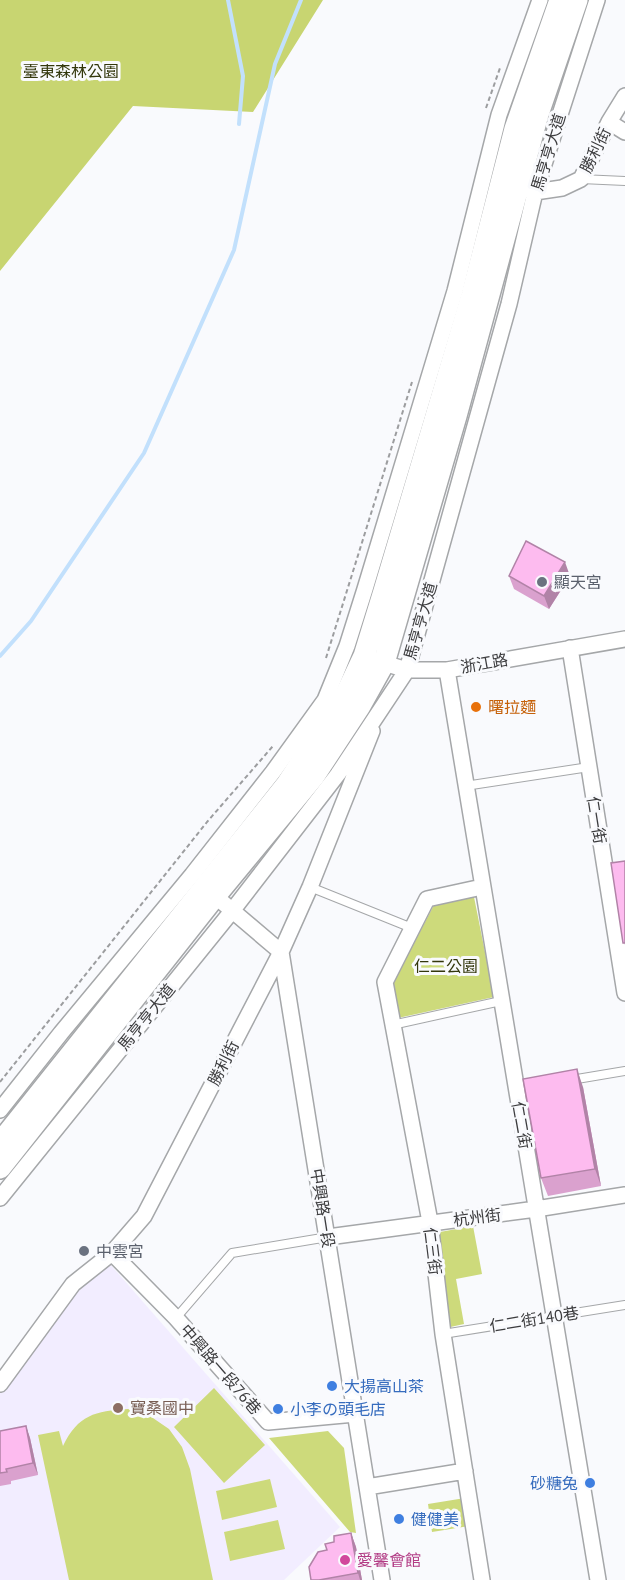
<svg xmlns="http://www.w3.org/2000/svg" width="625" height="1580" font-family="'PT Sans','Noto Sans TC','Noto Sans JP',sans-serif">
  <rect width="100%" height="100%" fill="#f9fafd"/>
  <path fill="#f2edff" d="M 109,1263 L 340,1527 L 284,1580 L 0,1580 L 0,1392 L 68,1297 Z"/>
  <path fill="#cdda7b" d="M 474,897 L 494,997 L 398,1018 L 393,983 L 434,905 Z
    M 473,1226 L 482,1274 L 456,1279 L 464,1324 L 446,1328 L 429,1234 Z
    M 214,1388 L 265,1445 L 224,1483 L 174,1427 Z
    M 128,1409 L 150,1416 L 169,1429 L 182,1447 L 190,1469 L 213,1580 L 69,1580 L 38,1435 L 59,1431 L 63,1446 C 78,1415 95,1411 128,1409 Z
    M 328,1431 L 344,1448 L 356,1533 L 350,1532 L 269,1438 Z
    M 270,1479 L 277,1507 L 222,1520 L 216,1491 Z
    M 465,1498 L 469,1526 L 432,1532 L 428,1504 Z
    M 278,1520 L 285,1549 L 230,1561 L 224,1532 Z"/>
  <path fill="#c8d571" d="M 0,0 L 323,0 L 253,112 L 133,106 L 0,271 Z"/>
  <g fill="none" stroke-linecap="round" stroke-linejoin="round">
    <path stroke="#c2e0fc" stroke-width="4" d="M 228,0 L 243,76 L 239,124
      M 0,656 L 31,621 L 144,453 L 234,250 L 275,64 L 301,0"/>
    <g stroke="#a5a7a9" stroke-width="10">
      <path id="lane" d="M 581,179 L 625,181
        M 465,786 L 589,767
        M 310,887 L 412,928
        M 392,1025 L 501,1001
        M 571,1080 L 625,1071
        M 176,1318 L 232,1253 L 328,1237
        M 443,1334 L 625,1305"/>
    </g>
    <g stroke="#a5a7a9" stroke-width="18">
      <path id="street" d="M 609,122 L 625,132
        M 528,190 L 535,192 L 562,188 L 581,179 L 609,122 L 625,96
        M 570,648 L 625,993
        M 374,660 L 407,670 L 447,670 L 625,639
        M 447,670 L 598,1580
        M 208,890 L 281,952 L 382,1580
        M 0,1110 L 61,1033 L 192,875 L 273,772 L 325,700 L 347,646 L 365,589 L 455,291 L 499,115 L 540,0
        M 0,1198 L 232,911 L 338,774 L 407,670 L 509,304 L 535,192 L 597,0
        M 328,1237 L 536,1209 L 625,1195
        M 112,1253 L 176,1318 L 268,1422 L 355,1414
        M 0,1384 L 73,1284 L 112,1253 L 144,1216 L 281,952 L 310,887 L 372,731
        M 367,1487 L 465,1471
        M 482,1580 L 443,1334 L 430,1222 L 385,982 L 427,899 L 482,887"/>
    </g>
    <g stroke="#a5a7a9" stroke-width="24">
      <path id="secondary" d="M 0,1143 L 287,784 L 346,694 L 364,656 L 384,591 L 472,295 L 515,129 L 560,0
        M 0,1168 L 215,896 L 314,776 L 360,706 L 384,663 L 456,416 L 538,114 L 577,0"/>
    </g>
    <path stroke="#9c9d9f" stroke-width="2" stroke-dasharray="4.5 3" stroke-linecap="butt" d="M 486,108 L 500,68
      M 326,658 L 412,382
      M 0,1082 L 207,822 L 273,746"/>
    <use href="#lane" stroke="#fff" stroke-width="8"/>
    <use href="#street" stroke="#fff" stroke-width="15"/>
    <use href="#secondary" stroke="#fff" stroke-width="21"/>
  </g>
  <path fill="#daa1ce" d="M 509,576 L 570,576 L 549,609 L 514,589 Z
    M 583,1087 L 601,1186 L 548,1196 L 541,1178 Z
    M 26,1426 L 30,1438 L 38,1475 L 11,1481 L 11,1484 L 0,1486 L 0,1431 Z
    M 351,1533 L 356,1547 L 362,1580 L 311,1580 L 334,1542 Z"/>
  <path fill="#b183a7" d="M 565,562 L 570,576 L 549,609 L 544,596 Z
    M 577,1069 L 583,1087 L 601,1186 L 595,1169 Z
    M 26,1426 L 30,1438 L 38,1475 L 33,1463 Z
    M 351,1533 L 356,1547 L 362,1580 L 360,1580 L 358,1573 Z"/>
  <path fill="#fdbbef" stroke="#b183a7" stroke-width="1.5" d="M 526,541 L 565,562 L 544,596 L 509,576 Z
    M 625,861 L 625,943 L 623,943 L 611,863 Z
    M 577,1069 L 595,1169 L 541,1178 L 523,1079 Z
    M 26,1426 L 33,1463 L 6,1469 L 7,1472 L 0,1473 L 0,1431 Z
    M 351,1533 L 358,1573 L 319,1580 L 311,1580 L 309,1567 L 318,1552 L 327,1550 L 325,1544 L 334,1542 L 334,1536 Z"/>
  <g fill="#6b7280" stroke="#f9fafd" stroke-width="2">
    <circle cx="542" cy="582" r="6"/>
    <circle cx="84" cy="1251" r="6"/>
  </g>
  <circle fill="#e8710a" stroke="#f9fafd" stroke-width="2" cx="476" cy="707" r="6"/>
  <g fill="#3f7fe0" stroke="#f9fafd" stroke-width="2">
    <circle cx="332" cy="1386" r="6"/>
    <circle cx="278" cy="1409" r="6"/>
    <circle cx="590" cy="1483" r="6"/>
    <circle cx="399" cy="1519" r="6"/>
  </g>
  <circle fill="#8d6e63" stroke="#f9fafd" stroke-width="2" cx="118" cy="1408" r="6"/>
  <circle fill="#d1479c" stroke="#f9fafd" stroke-width="2" cx="345" cy="1560" r="6"/>
  <g text-anchor="middle" dominant-baseline="central" stroke-width="6" stroke-linejoin="round" paint-order="stroke">
    <g font-size="16" fill="#33370c" stroke="#f9fafd">
      <text x="71" y="71">臺東森林公園</text>
      <text x="446" y="966">仁二公園</text>
    </g>
    <g font-size="16" fill="#3c3c3e" stroke="#f9fafd">
      <text transform="translate(595 150) rotate(-64)">勝利街</text>
      <text transform="translate(548 152) rotate(-73)">馬亨亨大道</text>
      <text transform="translate(420 621) rotate(-74)">馬亨亨大道</text>
      <text transform="translate(484 663) rotate(-10)">浙江路</text>
      <text transform="translate(597 820) rotate(81)">仁一街</text>
      <text transform="translate(146 1017) rotate(-51)">馬亨亨大道</text>
      <text transform="translate(223 1063) rotate(-63)">勝利街</text>
      <text transform="translate(522 1125) rotate(80)">仁二街</text>
      <text transform="translate(323 1208) rotate(81)">中興路一段</text>
      <text transform="translate(477 1217) rotate(-7)">杭州街</text>
      <text transform="translate(433 1251) rotate(83)">仁三街</text>
      <text transform="translate(534 1319) rotate(-9)">仁二街140巷</text>
      <text transform="translate(221 1369) rotate(49)">中興路一段76巷</text>
    </g>
    <g font-size="16" fill="#5b616d" stroke="#f9fafd" text-anchor="start">
      <text x="554" y="582">顯天宮</text>
      <text x="96" y="1251">中雲宮</text>
    </g>
    <g font-size="16" fill="#c56008" stroke="#f9fafd" text-anchor="start">
      <text x="488" y="707">曙拉麵</text>
    </g>
    <g font-size="16" fill="#366cbe" stroke="#f9fafd" text-anchor="start">
      <text x="344" y="1386">大揚高山茶</text>
      <text x="290" y="1409">小李の頭毛店</text>
      <text x="578" y="1483" text-anchor="end">砂糖兔</text>
      <text x="411" y="1519">健健美</text>
    </g>
    <g font-size="16" fill="#785e54" stroke="#f9fafd" text-anchor="start">
      <text x="130" y="1408">寶桑國中</text>
    </g>
    <g font-size="16" fill="#b23c85" stroke="#f9fafd" text-anchor="start">
      <text x="357" y="1560">愛馨會館</text>
    </g>
  </g>
</svg>
